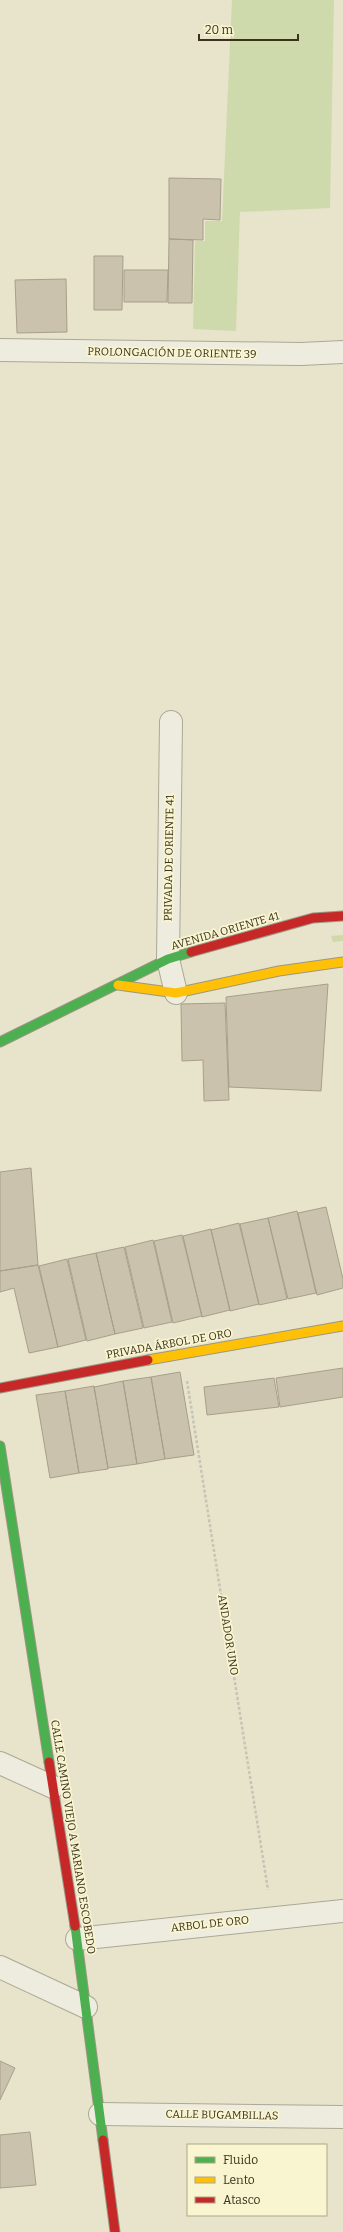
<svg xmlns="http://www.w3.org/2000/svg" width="343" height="2232" font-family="Bitter,serif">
  <rect width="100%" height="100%" fill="#e7e4cb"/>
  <path fill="#cfdaac" d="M 232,0 L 334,0 L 330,208 L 240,212 L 236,331 L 193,329 L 195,241 L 205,241 L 205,221 L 222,221 Z
    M 343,935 L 343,941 L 333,942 L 331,936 Z"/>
  <path fill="#cac2ac" stroke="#a79f8a" d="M 169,178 L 221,179 L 220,220 L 203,219 L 203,240 L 169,239 Z
    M 169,239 L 193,240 L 192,303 L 168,303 Z
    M 94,256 L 123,256 L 122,310 L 94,310 Z
    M 124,270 L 168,270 L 167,302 L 124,302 Z
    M 66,279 L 67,332 L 17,333 L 15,280 Z
    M 328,984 L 321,1091 L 229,1087 L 226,997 Z
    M 225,1003 L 229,1100 L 204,1101 L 203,1060 L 182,1061 L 181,1004 Z
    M 31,1168 L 38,1265 L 0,1271 L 0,1172 Z
    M 326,1207 L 343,1279 L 343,1288 L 317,1295 L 298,1213 Z
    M 297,1211 L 316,1293 L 288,1299 L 268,1218 Z
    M 268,1218 L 287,1299 L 259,1305 L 240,1224 Z
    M 239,1223 L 259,1304 L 230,1311 L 211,1230 Z
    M 211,1229 L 230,1310 L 202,1317 L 183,1236 Z
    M 182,1235 L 202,1316 L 173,1323 L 154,1241 Z
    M 153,1240 L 172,1322 L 144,1328 L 125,1247 Z
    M 124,1247 L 143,1328 L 115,1334 L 96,1253 Z
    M 96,1253 L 115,1334 L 87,1341 L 68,1259 Z
    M 67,1259 L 86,1340 L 58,1347 L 39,1266 Z
    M 38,1265 L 58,1347 L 29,1353 L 14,1288 L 0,1292 L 0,1271 Z
    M 343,1368 L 343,1397 L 280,1407 L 276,1378 Z
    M 180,1372 L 194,1455 L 165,1459 L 151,1377 Z
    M 151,1377 L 165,1459 L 137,1464 L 123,1381 Z
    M 274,1378 L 279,1407 L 207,1415 L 204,1387 Z
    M 123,1381 L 137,1464 L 108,1468 L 94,1387 Z
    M 94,1386 L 108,1469 L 79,1473 L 65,1391 Z
    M 65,1391 L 79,1473 L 50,1478 L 36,1395 Z
    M 0,2061 L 15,2068 L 0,2100 Z
    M 30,2132 L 36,2185 L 0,2188 L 0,2135 Z"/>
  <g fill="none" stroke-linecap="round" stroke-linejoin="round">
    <g stroke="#aba895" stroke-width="24">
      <path id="street" d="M 0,350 L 301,354 L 343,352
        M 171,722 L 168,959 L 176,993
        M 0,1763 L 53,1787
        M 77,1939 L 343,1911
        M 0,1967 L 86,2007
        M 100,2114 L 343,2117"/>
    </g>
    <g stroke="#9b9784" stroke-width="11">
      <path id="fast" d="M 0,1042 L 168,959 L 191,952
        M 0,1446 L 49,1762
        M 75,1926 L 103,2140"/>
    </g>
    <g stroke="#9b9784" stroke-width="11">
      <path id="slow" d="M 118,985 L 176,993 L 279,971 L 343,962
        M 148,1360 L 343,1326"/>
    </g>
    <g stroke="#9b9784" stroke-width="11">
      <path id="jam" d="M 191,952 L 313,918 L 343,916
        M 0,1388 L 148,1360
        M 49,1762 L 75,1926
        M 103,2140 L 115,2232"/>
    </g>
    <path stroke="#c6c4b5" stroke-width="2.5" stroke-dasharray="3 2" stroke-linecap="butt" d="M 187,1381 L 268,1890"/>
    <use href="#street" stroke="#eeecde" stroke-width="22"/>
    <use href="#fast" stroke="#4caf50" stroke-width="9"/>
    <use href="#slow" stroke="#ffc107" stroke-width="9"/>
    <use href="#jam" stroke="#c62828" stroke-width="9"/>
  </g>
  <g text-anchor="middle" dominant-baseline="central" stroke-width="3.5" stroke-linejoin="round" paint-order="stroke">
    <g font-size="11" fill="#3b311c" stroke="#f8f5d0">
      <text transform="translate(172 353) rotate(1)">PROLONGACIÓN DE ORIENTE 39</text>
      <text transform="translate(169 858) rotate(-89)">PRIVADA DE ORIENTE 41</text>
      <text transform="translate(225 931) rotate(-16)">AVENIDA ORIENTE 41</text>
      <text transform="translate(169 1344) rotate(-10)">PRIVADA ÁRBOL DE ORO</text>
      <text transform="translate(228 1635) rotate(81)">ANDADOR UNO</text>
      <text transform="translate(73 1837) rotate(81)">CALLE CAMINO VIEJO A MARIANO ESCOBEDO</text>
      <text transform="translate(210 1924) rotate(-6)">ARBOL DE ORO</text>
      <text transform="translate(222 2115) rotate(1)">CALLE BUGAMBILLAS</text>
    </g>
  </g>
  <rect x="187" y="2144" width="140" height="72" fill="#f8f5d0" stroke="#aca788"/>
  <rect x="195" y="2157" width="20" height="6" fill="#4caf50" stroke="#aca788"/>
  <text x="223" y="2164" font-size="12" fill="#3b311c">Fluido</text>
  <rect x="195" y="2177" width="20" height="6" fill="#ffc107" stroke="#aca788"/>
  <text x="223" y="2184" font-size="12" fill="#3b311c">Lento</text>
  <rect x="195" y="2197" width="20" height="6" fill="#c62828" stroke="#aca788"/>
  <text x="223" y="2204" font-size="12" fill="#3b311c">Atasco</text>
  <path d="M199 34v6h99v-6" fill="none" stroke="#3b311c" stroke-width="2"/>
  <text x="205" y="34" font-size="12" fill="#3b311c" stroke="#f8f5d0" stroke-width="3" paint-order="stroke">20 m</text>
</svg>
